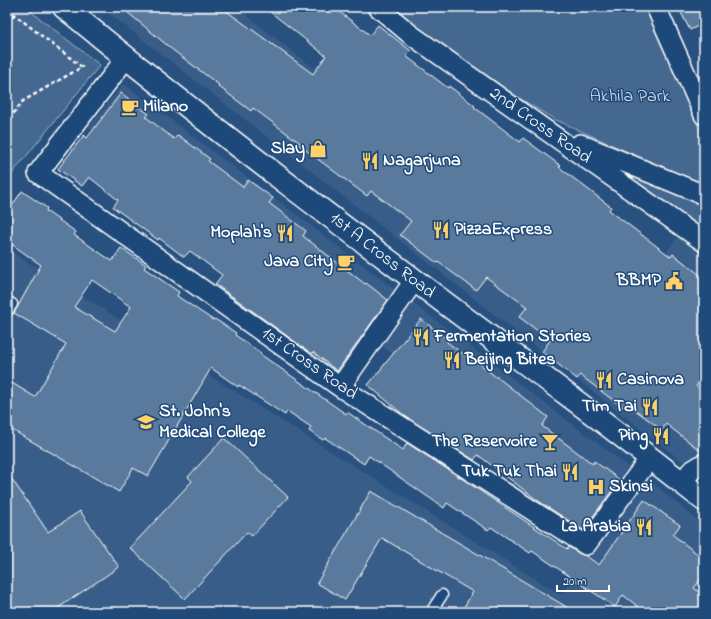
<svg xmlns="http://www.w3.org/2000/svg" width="711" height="619" font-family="'Indie Flower',sans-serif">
  <rect width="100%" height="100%" fill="#28517f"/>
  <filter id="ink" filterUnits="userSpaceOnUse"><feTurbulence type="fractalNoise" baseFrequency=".025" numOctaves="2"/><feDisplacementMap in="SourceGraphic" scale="8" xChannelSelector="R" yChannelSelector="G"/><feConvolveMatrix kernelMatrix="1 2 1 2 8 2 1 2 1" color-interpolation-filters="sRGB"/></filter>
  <g filter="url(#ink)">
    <path fill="#375d88" d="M 101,7 L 236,7 L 622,309 L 680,234 L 704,252 L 704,449 L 683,462 Z
      M 124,84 L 633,470 L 601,510 L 89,127 Z
      M 7,249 L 561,595 L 645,476 L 704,526 L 704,612 L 7,612 Z"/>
    <path fill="#446890" stroke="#a2b4c8" d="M 7,7 L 25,7 L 100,65 L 7,180 Z
      M 390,7 L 645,7 L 704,139 L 704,186 L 554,119 L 514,95 L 438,44 Z
      M 600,160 L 704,203 L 704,236 Z"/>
    <path fill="#5a7a9d" stroke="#fff" fill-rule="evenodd" d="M 121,7 L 221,7 L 313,74 L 326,56 L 264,7 L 333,7 L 370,35 L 378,25 L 411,51 L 406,56 L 448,88 L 449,86 L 475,106 L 474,107 L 520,142 L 523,138 L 561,166 L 559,167 L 611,207 L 609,210 L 671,257 L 673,254 L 704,278 L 704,375 L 696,386 L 704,392 L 704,452 L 702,452 L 666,424 L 662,430 L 626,403 L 622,407 L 580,375 L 577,379 L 542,352 L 550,340 L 519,317 L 527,307 L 486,277 L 476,290 L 438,262 L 437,263 L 400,235 L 411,221 L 371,191 L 367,196 L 299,145 L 300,143 L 253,108 L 251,111 L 218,86 L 219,85 L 174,51 Z
      M 678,7 L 704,7 L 704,23 L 690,30 Z
      M 121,93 L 149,114 L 146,117 L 174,139 L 178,135 L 210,159 L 208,161 L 243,187 L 248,180 L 273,198 L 269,203 L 306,231 L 303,236 L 365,284 L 366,283 L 388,300 L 337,371 L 313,352 L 312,354 L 215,284 L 222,275 L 190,251 L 184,257 L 159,238 L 158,240 L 113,207 L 118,200 L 89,177 L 82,186 L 58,169 L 84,135 L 87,138 Z
      M 22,191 L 47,208 L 46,211 L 76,232 L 74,235 L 112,261 L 121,248 L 146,265 L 144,268 L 179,292 L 177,296 L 213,320 L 215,319 L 236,333 L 235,335 L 261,353 L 260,354 L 346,414 L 347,412 L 403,450 L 407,443 L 461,478 L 567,549 L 569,547 L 580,554 L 586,556 L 599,565 L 644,500 L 680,525 L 673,535 L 704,559 L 704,575 L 694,588 L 704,596 L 704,612 L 645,612 L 623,595 L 615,607 L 532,551 L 530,553 L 491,527 L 488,530 L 447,503 L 444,508 L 369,456 L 364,464 L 325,438 L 323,440 L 309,431 L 311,427 L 287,411 L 285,415 L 239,385 L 238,387 L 211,368 L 148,476 L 133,468 L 119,492 L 7,427 L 7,380 L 35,397 L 66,344 L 14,313 L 41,265 L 7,241 L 7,213 ZM 92,280 L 131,307 L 115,331 L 74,307 Z
      M 421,319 L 448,340 L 447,342 L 475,363 L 476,361 L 496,377 L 497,377 L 548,417 L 542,426 L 593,464 L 594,461 L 620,480 L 583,530 L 540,502 L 478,455 L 474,460 L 406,417 L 368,385 Z
      M 224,438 L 288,497 L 252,536 L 247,532 L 185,599 L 130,548 L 192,481 L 188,477 Z
      M 7,472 L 48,532 L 80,511 L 119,567 L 52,612 L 7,612 Z
      M 371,491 L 471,550 L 575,612 L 461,612 L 473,592 L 382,538 L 345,600 L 317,583 Z"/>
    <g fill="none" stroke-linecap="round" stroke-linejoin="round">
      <g stroke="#fff" stroke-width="13">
        <path id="service" d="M 7,301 L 12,304 L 7,312
          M 431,612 L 442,595"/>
      </g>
      <g stroke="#fff" stroke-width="22">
        <path id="minor" d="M 378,7 L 410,34 L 704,242
          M 656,7 L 704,115
          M 126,58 L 38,173 L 340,387 L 586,545 L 650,458
          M 580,144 L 704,195
          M 340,387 L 414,281
          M 682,483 L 691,471 L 704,463"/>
      </g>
      <g stroke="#fff" stroke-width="25">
        <path id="tertiary" d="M 64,7 C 227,141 397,267 565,393 C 612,428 658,464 704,500"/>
      </g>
      <path stroke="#fff" stroke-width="2.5" stroke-dasharray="4 3" stroke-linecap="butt" d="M 7,9 L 82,67 L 23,101 L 7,122
        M 7,22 L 14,15"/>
      <use href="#service" stroke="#1f4a7a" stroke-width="10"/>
      <use href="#minor" stroke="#1f4a7a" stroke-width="19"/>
      <use href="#tertiary" stroke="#1f4a7a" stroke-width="22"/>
    </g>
  </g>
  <defs>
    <g id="cafe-bare" transform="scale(1.38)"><path d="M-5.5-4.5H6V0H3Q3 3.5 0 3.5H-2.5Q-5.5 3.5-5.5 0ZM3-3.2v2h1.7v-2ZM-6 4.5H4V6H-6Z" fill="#ffd166" stroke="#1f4a7a" stroke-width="2.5" paint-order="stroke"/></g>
    <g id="shop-bare" transform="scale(1.38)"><path d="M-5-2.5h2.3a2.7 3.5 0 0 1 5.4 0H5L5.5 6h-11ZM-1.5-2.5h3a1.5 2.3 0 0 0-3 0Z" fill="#ffd166" stroke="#1f4a7a" stroke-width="2.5" paint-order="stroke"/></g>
    <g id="restaurant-bare" transform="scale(1.38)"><path d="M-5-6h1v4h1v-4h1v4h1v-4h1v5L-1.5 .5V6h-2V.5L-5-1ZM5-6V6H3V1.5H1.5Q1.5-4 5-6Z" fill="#ffd166" stroke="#1f4a7a" stroke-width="2.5" paint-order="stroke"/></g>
    <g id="civic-bare" transform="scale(1.38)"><path d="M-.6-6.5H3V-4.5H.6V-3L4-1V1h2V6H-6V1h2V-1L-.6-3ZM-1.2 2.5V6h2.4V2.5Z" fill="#ffd166" stroke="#1f4a7a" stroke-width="2.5" paint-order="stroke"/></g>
    <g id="university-bare" transform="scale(1.38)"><path d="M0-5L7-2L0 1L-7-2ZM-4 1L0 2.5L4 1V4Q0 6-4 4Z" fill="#ffd166" stroke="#1f4a7a" stroke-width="2.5" paint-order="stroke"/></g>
    <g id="bar-bare" transform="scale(1.38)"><path d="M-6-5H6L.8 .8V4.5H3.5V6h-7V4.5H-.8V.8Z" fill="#ffd166" stroke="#1f4a7a" stroke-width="2.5" paint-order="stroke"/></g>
    <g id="hospital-bare" transform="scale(1.38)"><path d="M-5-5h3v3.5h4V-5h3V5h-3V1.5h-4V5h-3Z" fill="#ffd166" stroke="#1f4a7a" stroke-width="2.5" paint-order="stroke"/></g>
  </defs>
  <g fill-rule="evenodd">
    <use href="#cafe-bare" x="130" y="107"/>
    <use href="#shop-bare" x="318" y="149"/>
    <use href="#restaurant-bare" x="370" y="161"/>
    <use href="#restaurant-bare" x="441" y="230"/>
    <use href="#restaurant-bare" x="285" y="233"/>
    <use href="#cafe-bare" x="346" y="262"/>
    <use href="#civic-bare" x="674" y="281"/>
    <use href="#restaurant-bare" x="421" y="337"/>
    <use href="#restaurant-bare" x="452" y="360"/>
    <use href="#restaurant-bare" x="604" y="380"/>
    <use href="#restaurant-bare" x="650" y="407"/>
    <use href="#university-bare" x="146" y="422"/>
    <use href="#restaurant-bare" x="661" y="436"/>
    <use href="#bar-bare" x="550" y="442"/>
    <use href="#restaurant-bare" x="570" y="472"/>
    <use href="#hospital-bare" x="596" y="487"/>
    <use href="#restaurant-bare" x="644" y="527"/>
  </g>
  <g text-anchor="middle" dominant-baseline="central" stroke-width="3" stroke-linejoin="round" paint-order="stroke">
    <g font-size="18" fill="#dae1e9" stroke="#1f4a7a">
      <text x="630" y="97">Akhila Park</text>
    </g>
    <g font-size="18" font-weight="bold" fill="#fff" stroke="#1f4a7a" text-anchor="end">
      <text x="143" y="107" text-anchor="start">Milano</text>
      <text x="305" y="149">Slay</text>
      <text x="383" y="161" text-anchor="start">Nagarjuna</text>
      <text x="454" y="230" text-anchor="start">PizzaExpress</text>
      <text x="272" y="233">Moplah's</text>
      <text x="333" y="262">Java City</text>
      <text x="661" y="281">BBMP</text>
      <text x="434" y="337" text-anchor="start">Fermentation Stories</text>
      <text x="465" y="360" text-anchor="start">Beijing Bites</text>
      <text x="617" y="380" text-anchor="start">Casinova</text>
      <text x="637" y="407">Tim Tai</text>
      <text x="159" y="412" text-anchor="start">St. John's<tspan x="159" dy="21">Medical College</tspan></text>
      <text x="648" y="436">Ping</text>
      <text x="537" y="442">The Reservoire</text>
      <text x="557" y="472">Tuk Tuk Thai</text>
      <text x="609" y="487" text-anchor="start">Skinsi</text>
      <text x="631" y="527">La Arabia</text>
    </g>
    <g font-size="18" fill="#fff" stroke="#1f4a7a">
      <text transform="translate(540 126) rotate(35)">2nd Cross Road</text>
      <text transform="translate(382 256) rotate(38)">1st A Cross Road</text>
      <text transform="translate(309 364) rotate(35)">1st Cross Road</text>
    </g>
  </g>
  <rect width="711" height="619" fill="none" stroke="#1f4a7a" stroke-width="24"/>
  <rect x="12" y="12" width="687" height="595" fill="none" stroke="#fff" stroke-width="1.5" filter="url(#ink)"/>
  <path d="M557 585v6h52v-6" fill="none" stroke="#ffffff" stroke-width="2"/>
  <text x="563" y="585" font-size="12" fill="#ffffff" stroke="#1f4a7a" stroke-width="3" paint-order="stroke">20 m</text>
</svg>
